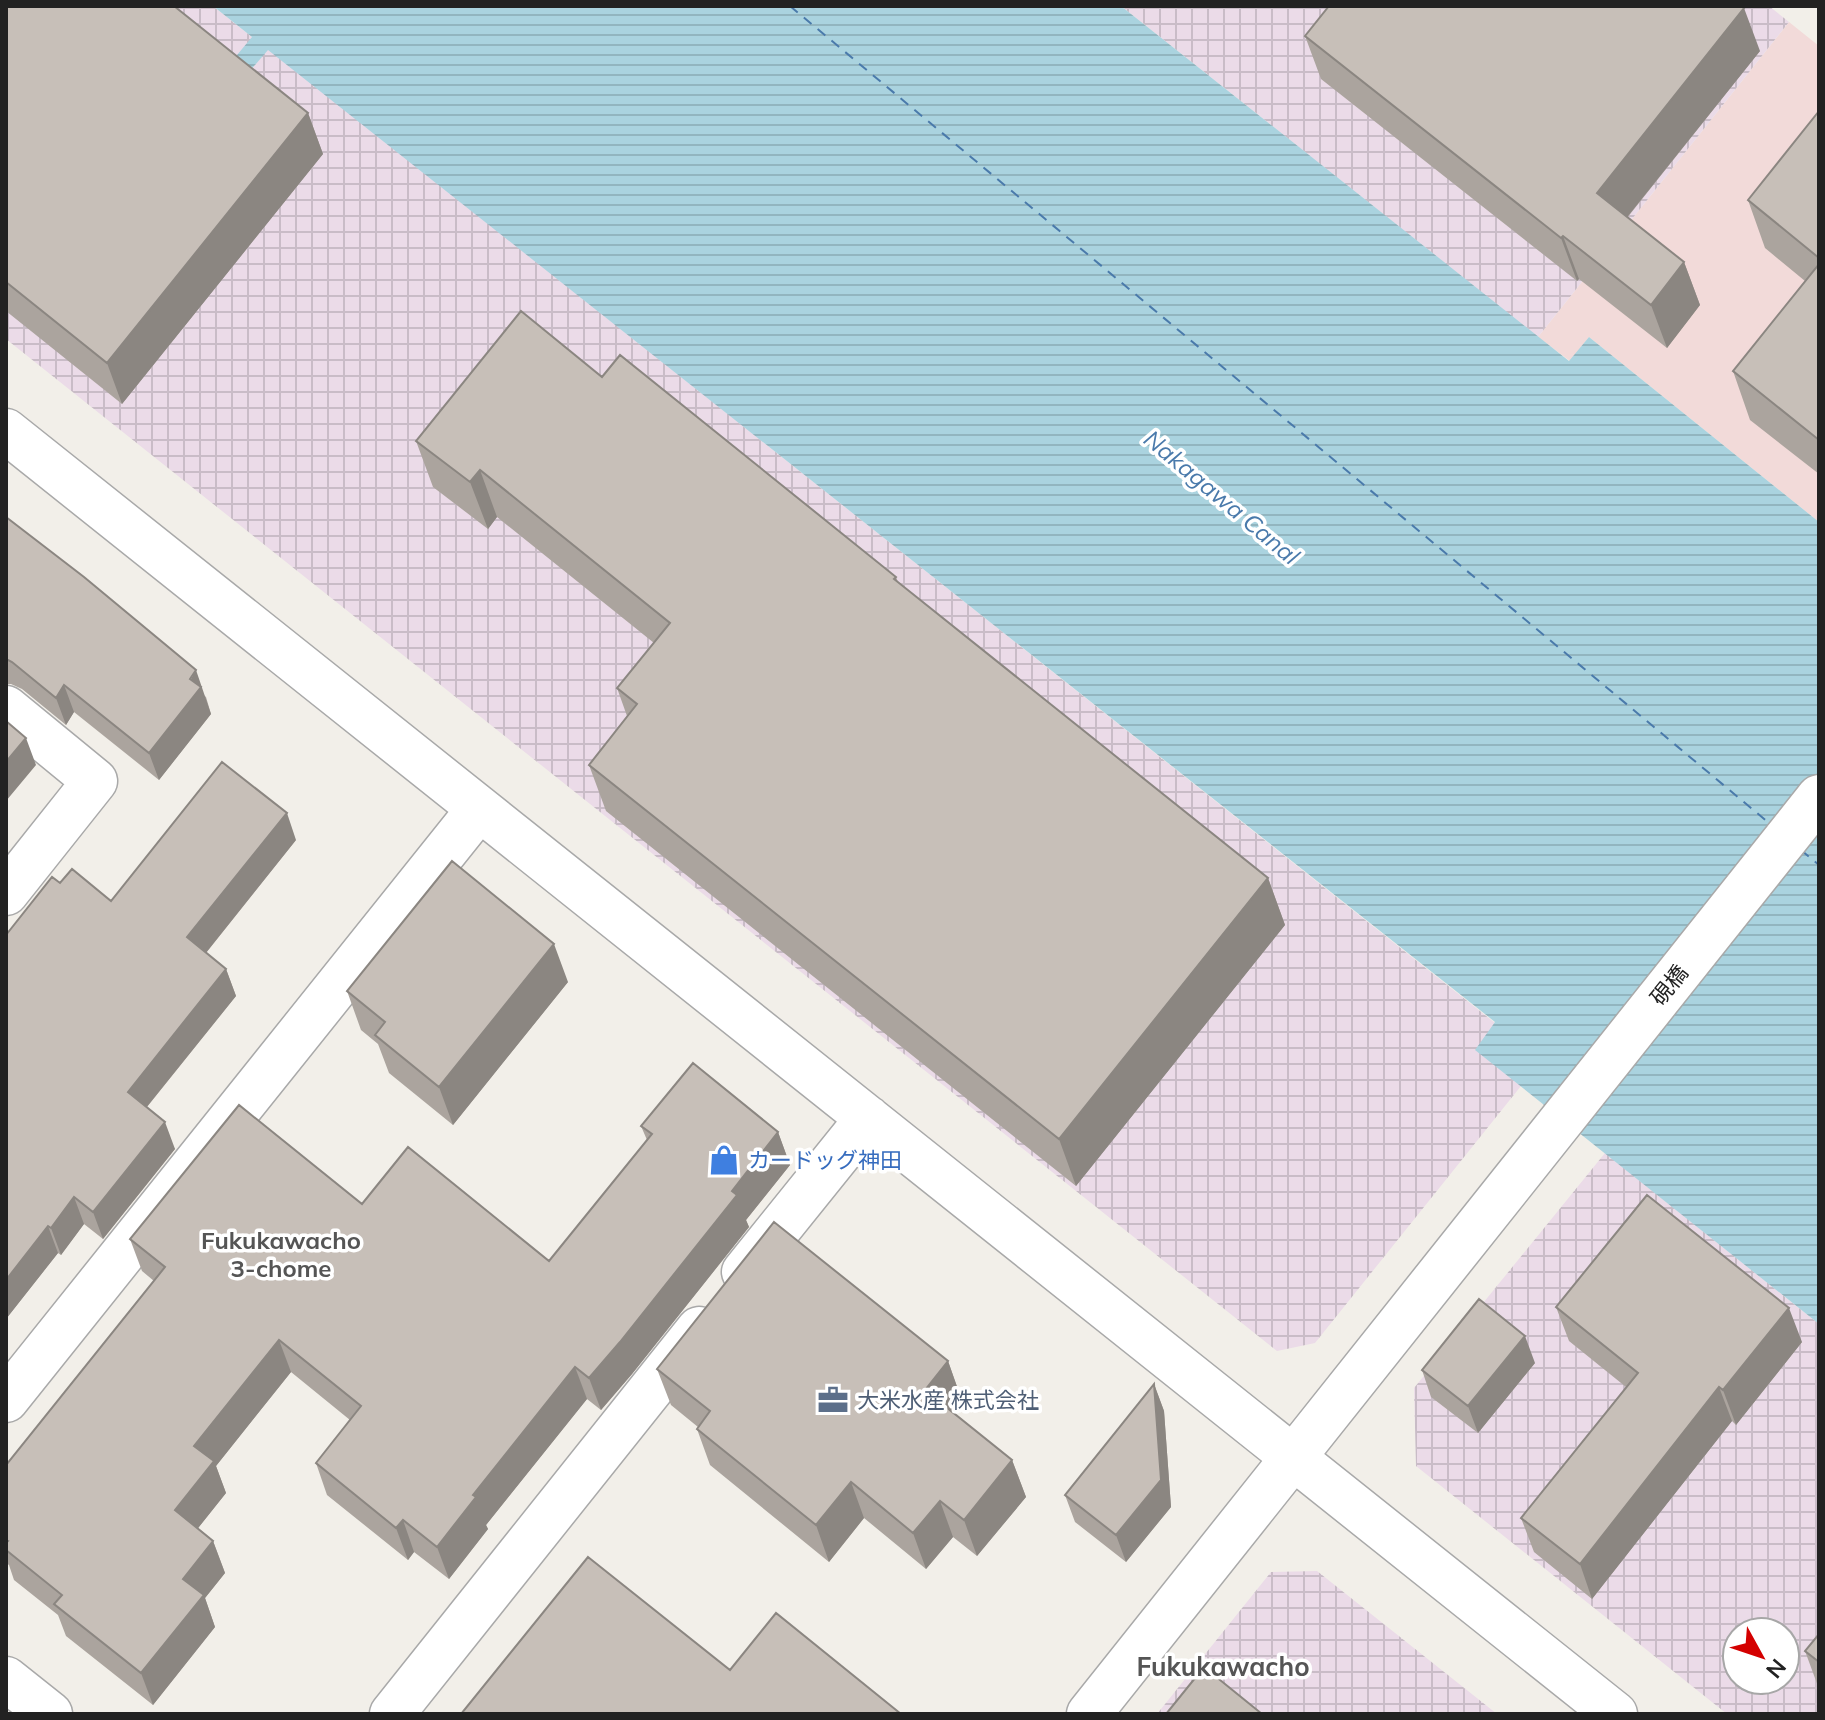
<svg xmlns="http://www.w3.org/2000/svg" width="1825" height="1720" font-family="Mulish,'Noto Sans JP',sans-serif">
  <defs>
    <pattern id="industrial-grid" width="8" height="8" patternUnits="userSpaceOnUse" patternTransform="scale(2)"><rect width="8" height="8" fill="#ebdbe8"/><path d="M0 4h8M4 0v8" fill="none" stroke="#c9bcc7"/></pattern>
    <pattern id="water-rules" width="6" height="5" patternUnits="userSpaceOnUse" patternTransform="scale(2)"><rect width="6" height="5" fill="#aad3df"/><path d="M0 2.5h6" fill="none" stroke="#92b5bf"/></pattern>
  </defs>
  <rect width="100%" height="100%" fill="#f2efe9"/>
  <path fill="#f2dad9" d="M 1789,22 L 1819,46 L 1819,522 L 1589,337 L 1570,361 L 1538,337 Z"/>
  <path fill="url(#industrial-grid)" fill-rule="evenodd" d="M 6,6 L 213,6 L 252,37 L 243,79 L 268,49 L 1495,1023 L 1476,1050 L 1521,1086 L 1315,1343 L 1277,1351 L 6,339 Z
    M 1121,6 L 1769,6 L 1789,22 L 1538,337 Z
    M 1605,1153 L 1819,1324 L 1819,1714 L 1727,1714 L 1416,1466 L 1414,1388 ZM 1737,1632 L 1785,1632 L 1785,1680 L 1737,1680 Z
    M 1317,1571 L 1497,1714 L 1157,1714 L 1271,1572 Z"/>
  <path fill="url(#water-rules)" d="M 213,6 L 1121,6 L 1569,361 L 1589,337 L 1819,522 L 1819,1324 L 1475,1050 L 1495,1022 L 268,50 L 242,80 L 227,67 L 252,37 Z"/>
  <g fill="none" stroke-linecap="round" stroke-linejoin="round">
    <path stroke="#4a7aab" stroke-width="2" stroke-dasharray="10 8" stroke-linecap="butt" d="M 790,6 L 1769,823
      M 1801,850 L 1819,865"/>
    <g stroke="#a9a9a9" stroke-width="47">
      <path id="minor" d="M 6,431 L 1615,1714
        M 6,708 L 95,781 L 6,893
        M 744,1272 L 868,1118
        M 6,1400 L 479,809
        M 6,1679 L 50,1714
        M 392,1714 L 699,1329
        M 1089,1714 L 1819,797"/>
    </g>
    <use href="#minor" stroke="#fff" stroke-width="44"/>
  </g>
  <path fill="#aba49e" d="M 6,6 L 308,113 L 323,154 L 122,404 L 6,311 Z
    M 1305,36 L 1760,51 L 1627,218 L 1684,262 L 1700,305 L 1667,348 L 1579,279 L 1577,281 L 1321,79 Z
    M 1819,111 L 1819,474 L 1750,420 L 1733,371 L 1805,281 L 1765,248 L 1748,200 Z
    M 602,377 L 896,577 L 898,582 L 1268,878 L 1285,925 L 1076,1186 L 606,811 L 589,765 L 627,716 L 617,688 L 654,643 L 497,517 L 488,529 L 433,487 L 416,441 Z
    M 6,517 L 206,697 L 211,714 L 159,780 L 74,712 L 66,725 L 22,689 L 11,684 L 6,684 Z
    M 296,840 L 206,953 L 226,969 L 236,996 L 147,1107 L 175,1149 L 103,1239 L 84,1224 L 61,1255 L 58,1253 L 6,1319 L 6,935 L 60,883 L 111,901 Z
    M 568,982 L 453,1125 L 389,1073 L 378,1044 L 361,1030 L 347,991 Z
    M 641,1126 L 778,1132 L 790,1165 L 746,1220 L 749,1227 L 632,1374 L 601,1410 L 587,1399 L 486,1525 L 488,1529 L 449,1579 L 414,1552 L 408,1560 L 327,1495 L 316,1463 L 350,1420 L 291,1372 L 216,1466 L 226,1493 L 198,1528 L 213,1541 L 225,1573 L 205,1598 L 215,1627 L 153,1705 L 66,1636 L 58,1615 L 14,1580 L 9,1565 L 6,1563 L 6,1465 L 154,1281 L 142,1271 L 130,1239 L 362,1204 L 549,1261 L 647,1140 Z
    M 1556,1307 L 1802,1342 L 1736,1425 L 1732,1421 L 1592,1599 L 1534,1552 L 1521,1518 L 1626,1387 L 1569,1341 Z
    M 948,1361 L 961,1398 L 951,1411 L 1012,1460 L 1026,1497 L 977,1556 L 953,1537 L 926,1569 L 864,1518 L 829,1562 L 710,1465 L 697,1429 L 698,1427 L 671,1405 L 657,1369 Z
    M 1535,1363 L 1478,1433 L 1431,1397 L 1422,1370 Z
    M 1154,1384 L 1164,1411 L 1171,1507 L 1126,1562 L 1075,1522 L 1065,1495 Z
    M 1819,1634 L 1819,1689 L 1805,1651 Z"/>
  <path fill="#8b8681" d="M 1744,8 L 1760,51 L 1612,236 L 1597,193 Z
    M 308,113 L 323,154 L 122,404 L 107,363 Z
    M 1563,236 L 1579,279 L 1577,281 L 1561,238 Z
    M 1684,262 L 1700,305 L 1667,348 L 1651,305 Z
    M 480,470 L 497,517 L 488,529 L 470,482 Z
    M 196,670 L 211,714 L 159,780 L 149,753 Z
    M 64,685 L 74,712 L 66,725 L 56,698 Z
    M 26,738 L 36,765 L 6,801 L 6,762 Z
    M 287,813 L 296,840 L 197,964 L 187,937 Z
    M 1268,878 L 1285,925 L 1076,1186 L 1059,1139 Z
    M 554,944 L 568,982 L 453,1125 L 439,1087 Z
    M 226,969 L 236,996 L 137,1119 L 128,1092 Z
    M 165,1122 L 175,1149 L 103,1239 L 93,1212 Z
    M 778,1132 L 790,1165 L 746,1220 L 749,1227 L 632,1374 L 601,1410 L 589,1378 L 732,1191 Z
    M 74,1197 L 84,1224 L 61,1255 L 51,1228 Z
    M 48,1226 L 58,1253 L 6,1319 L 6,1280 Z
    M 1789,1308 L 1802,1342 L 1736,1425 L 1723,1390 Z
    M 1525,1336 L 1535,1363 L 1478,1433 L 1468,1406 Z
    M 279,1340 L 291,1372 L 216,1466 L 226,1493 L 187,1542 L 175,1510 L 194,1446 Z
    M 948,1361 L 961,1398 L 938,1426 L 925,1390 Z
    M 575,1367 L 587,1399 L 486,1525 L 488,1529 L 449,1579 L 437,1547 L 473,1495 Z
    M 1154,1384 L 1164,1411 L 1171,1507 L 1126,1562 L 1116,1535 Z
    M 1719,1387 L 1732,1421 L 1592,1599 L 1580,1564 Z
    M 1012,1460 L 1026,1497 L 977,1556 L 964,1520 Z
    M 851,1482 L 864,1518 L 829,1562 L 816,1525 Z
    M 940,1501 L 953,1537 L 926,1569 L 913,1533 Z
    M 403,1520 L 414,1552 L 408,1560 L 396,1528 Z
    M 213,1541 L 225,1573 L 205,1598 L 215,1627 L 153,1705 L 141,1673 L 183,1579 Z"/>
  <path fill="#c7bfb8" stroke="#8b8681" stroke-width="2" d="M 6,6 L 174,6 L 308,113 L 107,363 L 6,282 Z
    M 1329,6 L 1742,6 L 1744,8 L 1597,193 L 1684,262 L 1651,305 L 1563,236 L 1561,238 L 1305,36 Z
    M 1819,111 L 1819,258 L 1748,200 Z
    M 1819,264 L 1819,440 L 1733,371 Z
    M 521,311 L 602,377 L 620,355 L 896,577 L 894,579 L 1268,878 L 1059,1139 L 589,765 L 637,704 L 617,688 L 670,623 L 480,470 L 470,482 L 416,441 Z
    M 6,517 L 84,577 L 196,670 L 190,679 L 201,687 L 149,753 L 64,685 L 56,698 L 12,662 L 6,659 Z
    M 6,721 L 26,738 L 6,762 Z
    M 222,762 L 287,813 L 187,937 L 226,969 L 128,1092 L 165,1122 L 93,1212 L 74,1197 L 51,1228 L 48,1226 L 6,1280 L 6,935 L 52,877 L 60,883 L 72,869 L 111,901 Z
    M 452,861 L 554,944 L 439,1087 L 375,1035 L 385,1022 L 347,991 Z
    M 693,1063 L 778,1132 L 732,1191 L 737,1195 L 620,1342 L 589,1378 L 575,1367 L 473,1495 L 476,1497 L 437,1547 L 403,1520 L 396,1528 L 316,1463 L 361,1406 L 279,1340 L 194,1446 L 214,1461 L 175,1510 L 213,1541 L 183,1579 L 204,1595 L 141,1673 L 54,1604 L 62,1595 L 6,1550 L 6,1543 L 8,1541 L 6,1540 L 6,1465 L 165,1267 L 130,1239 L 239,1105 L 362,1204 L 408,1147 L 549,1261 L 652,1134 L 641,1126 Z
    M 1647,1195 L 1789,1308 L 1723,1390 L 1719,1387 L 1580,1564 L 1521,1518 L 1638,1373 L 1556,1307 Z
    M 774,1222 L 948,1361 L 925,1390 L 1012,1460 L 964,1520 L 940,1501 L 913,1533 L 851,1482 L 816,1525 L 697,1429 L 710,1411 L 657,1369 Z
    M 1479,1299 L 1525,1336 L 1468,1406 L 1422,1370 Z
    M 1154,1384 L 1161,1480 L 1116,1535 L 1065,1495 Z
    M 588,1557 L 730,1670 L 776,1613 L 901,1714 L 461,1714 Z
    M 1819,1634 L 1819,1662 L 1805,1651 Z
    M 1204,1667 L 1262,1714 L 1166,1714 Z"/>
  <defs>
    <g id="shop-bare" transform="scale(2.4)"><path d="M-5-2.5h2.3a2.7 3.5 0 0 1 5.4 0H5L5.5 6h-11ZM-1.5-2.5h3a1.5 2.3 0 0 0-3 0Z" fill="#3f7fe0" stroke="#fff" stroke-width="2.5" paint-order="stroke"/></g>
    <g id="office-bare" transform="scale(2.4)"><path d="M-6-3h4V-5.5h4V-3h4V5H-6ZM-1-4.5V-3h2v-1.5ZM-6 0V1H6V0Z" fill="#5c6f8a" stroke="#fff" stroke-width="2.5" paint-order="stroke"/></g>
  </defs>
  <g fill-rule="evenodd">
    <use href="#shop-bare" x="724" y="1160"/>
    <use href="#office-bare" x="833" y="1400"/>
  </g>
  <g text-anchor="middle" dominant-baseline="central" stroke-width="7" stroke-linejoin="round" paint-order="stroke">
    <g font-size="22" fill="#222" stroke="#fff">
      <text transform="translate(1669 985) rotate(-51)">硯橋</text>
    </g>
    <g font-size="22" fill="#366cbe" stroke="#fff" text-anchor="start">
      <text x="748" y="1160">カードッグ神田</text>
    </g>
    <g font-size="22" fill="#4e5e75" stroke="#fff" text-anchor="start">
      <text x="857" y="1400">大米水産 株式会社</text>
    </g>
    <g font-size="24" font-style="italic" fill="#4a7aab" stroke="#fff">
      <text transform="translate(1222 497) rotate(40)">Nakagawa Canal</text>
    </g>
    <g font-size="24" font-weight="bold" fill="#555" stroke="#fff">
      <text x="281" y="1240">Fukukawacho<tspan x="281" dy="28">3-chome</tspan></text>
    </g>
    <g font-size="26" font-weight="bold" fill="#555" stroke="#fff">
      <text x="1223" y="1666">Fukukawacho</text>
    </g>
  </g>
  <rect width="1825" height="1720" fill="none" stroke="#222222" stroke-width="16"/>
  <g transform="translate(1761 1656) rotate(130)"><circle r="38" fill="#ffffff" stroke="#a7a7a7" stroke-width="2"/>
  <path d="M0-6L14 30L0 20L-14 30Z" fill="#d40000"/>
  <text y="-12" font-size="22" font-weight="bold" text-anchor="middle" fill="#222222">N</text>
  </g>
</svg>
